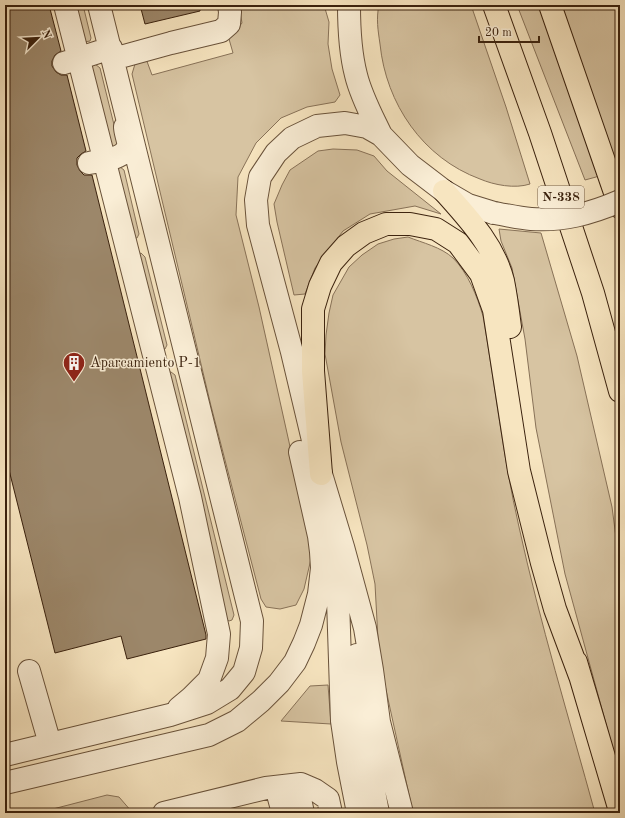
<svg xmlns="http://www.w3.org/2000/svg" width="625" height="818" font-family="'Old Standard TT',serif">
  <rect width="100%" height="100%" fill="#f7e5c0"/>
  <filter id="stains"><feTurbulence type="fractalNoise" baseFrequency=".005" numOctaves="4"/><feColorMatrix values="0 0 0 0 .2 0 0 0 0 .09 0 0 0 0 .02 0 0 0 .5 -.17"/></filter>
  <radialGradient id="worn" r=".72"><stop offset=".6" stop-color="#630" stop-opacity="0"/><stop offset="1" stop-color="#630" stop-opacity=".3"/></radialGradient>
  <path fill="#d7c4a2" stroke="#887258" d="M 74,5 L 83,5 L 91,38 L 90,41 L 84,42 Z
    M 239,5 L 324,5 L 329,22 L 328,44 L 332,69 L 340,95 L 335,102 L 307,107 L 281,118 L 256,143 L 238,177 L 236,215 L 259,307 L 313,550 L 304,589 L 296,605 L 280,609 L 266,607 L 261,599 L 211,406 L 132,74 L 135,64 L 145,56 L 152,75 L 233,53 L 229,39 L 242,23 Z
    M 379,5 L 471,5 L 506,107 L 530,184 C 515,189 494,185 480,179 C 423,158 386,104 380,44 C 378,30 376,19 379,5 Z
    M 517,5 L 620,5 L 620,166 L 596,177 L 585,180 Z
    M 95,64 L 100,68 L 119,145 L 112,150 L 91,67 Z
    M 333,149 L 357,150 L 374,156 L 387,171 L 441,214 L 415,206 L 370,214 L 343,231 L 315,268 L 305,294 L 294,295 L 277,222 L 274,204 L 282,185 L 290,170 L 318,151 Z
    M 117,167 L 120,167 L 124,170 L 139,234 L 137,238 L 134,238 Z
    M 499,229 L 541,233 L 577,356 L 612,507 L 620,568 L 620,775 L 565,574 L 536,428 L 525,339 L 512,268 L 501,241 Z
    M 408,237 C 423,243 441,247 453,258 C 468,273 477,296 483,316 C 495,386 503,457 519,527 C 540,623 569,718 595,813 L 413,813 L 379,658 L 375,584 L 367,545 L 341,442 L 325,354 L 326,335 L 329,313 L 333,295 L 349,267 L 362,255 L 378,244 L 394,239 Z
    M 141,253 L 145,257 L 167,345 L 165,349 L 162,349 L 139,254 Z
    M 168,372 L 171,372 L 175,375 L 234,615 L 232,620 L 229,621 L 226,619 Z
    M 328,685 L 331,724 L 281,721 L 310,686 Z
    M 107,795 L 119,797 L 132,812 L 25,813 L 49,810 Z"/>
  <path fill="#9c876a" stroke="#3a210d" d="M 5,5 L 49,5 L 61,51 L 55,55 L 52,61 L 52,66 L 56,72 L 61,75 L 67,75 L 86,151 L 81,154 L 77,158 L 77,165 L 80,171 L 84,175 L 92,175 L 206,635 L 206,639 L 127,659 L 121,636 L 55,653 L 5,454 Z
    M 140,5 L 200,5 L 200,11 L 145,24 Z"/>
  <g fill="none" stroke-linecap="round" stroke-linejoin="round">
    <g stroke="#69523a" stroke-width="24">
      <path id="minor" d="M 65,5 L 190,497 L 219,634 L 217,658 L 209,680 L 191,698 L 179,708
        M 349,5 C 349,29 350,52 356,75 C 361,96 372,116 381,135
        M 113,59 L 171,43 L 221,31 L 229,24 L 230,12 L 229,5
        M 64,63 L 111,48
        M 89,163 C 100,161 125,159 128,146 C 129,141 125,133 125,127
        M 331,550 L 338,600 L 342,721 L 348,762 L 358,813
        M 357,655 L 362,726 L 378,813
        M 29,671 L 50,744
        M 5,755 L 170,715 L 207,703 L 230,689 L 244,672 L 251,648 L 252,621 L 99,5
        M 5,783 L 209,735 L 237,721 L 261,701 L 279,683 L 295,662 L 304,643 L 311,625 L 319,594 L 322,568 L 321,552 L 319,536 L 300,452
        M 297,785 L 303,813
        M 276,787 L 283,813
        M 164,813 L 266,788 L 301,784 L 315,790 L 328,799 L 331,813
        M 402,813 L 379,722 L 372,670 L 365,628 L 343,547 L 321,474 L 292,352 L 258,225 L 256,200 L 260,177 L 276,153 L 292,138 L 317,126 L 345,123 L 367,127 L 381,135 L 410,165 L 444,191 L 468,205 L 494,213"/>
    </g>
    <g stroke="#3a210d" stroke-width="24">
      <path id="highway" d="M 494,5 L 540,133 L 593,293 L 620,391
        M 550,5 L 620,207
        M 444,191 C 468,218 494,245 503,281 C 506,296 508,311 510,327
        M 321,474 L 313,371 L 313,309 L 320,286 L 331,263 L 346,246 L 364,233 L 386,224 L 410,224 L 436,229 L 458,243 L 481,274 L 494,310 L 519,471 L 542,563 L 555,609 L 580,676
        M 576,662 L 620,811"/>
    </g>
    <use href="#minor" stroke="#faeed6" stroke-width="22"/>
    <use href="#highway" stroke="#f7e5c0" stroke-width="22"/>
    <g stroke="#69523a" stroke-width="24" stroke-linecap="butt">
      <path id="minor-bridge" d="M 494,213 C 506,215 519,218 531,219 C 563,221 590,214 620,201"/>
    </g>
    <use href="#minor-bridge" stroke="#faeed6" stroke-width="22"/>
  </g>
  <defs>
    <g id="building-pin" transform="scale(1.15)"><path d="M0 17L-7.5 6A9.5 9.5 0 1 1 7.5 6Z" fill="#8f2418" stroke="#faeed6"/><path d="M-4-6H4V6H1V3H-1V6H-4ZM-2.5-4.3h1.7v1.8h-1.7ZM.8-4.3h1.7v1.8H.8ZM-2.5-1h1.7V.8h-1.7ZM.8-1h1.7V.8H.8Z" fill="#fff"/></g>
  </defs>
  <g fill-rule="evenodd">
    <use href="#building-pin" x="74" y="363"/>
  </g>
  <g text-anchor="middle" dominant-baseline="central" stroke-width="3" stroke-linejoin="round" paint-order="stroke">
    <rect fill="#faeed6" stroke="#745e49" stroke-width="1" x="538" y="186" width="46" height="22" rx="3"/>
    <g font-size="13" font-weight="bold" fill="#3a210d">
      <text x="561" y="197">N-338</text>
    </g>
    <g font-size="14" fill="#3a210d" stroke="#faeed6" text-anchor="start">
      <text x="90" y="363">Aparcamiento P-1</text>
    </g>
  </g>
  <rect width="625" height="818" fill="none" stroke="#f7e5c0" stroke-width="20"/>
  <rect x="6" y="6" width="613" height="806" fill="none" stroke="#3a210d" stroke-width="2"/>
  <rect x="10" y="10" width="605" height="798" fill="none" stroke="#3a210d"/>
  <g transform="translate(38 38) rotate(66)" stroke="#faeed6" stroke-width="3" paint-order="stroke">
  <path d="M0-3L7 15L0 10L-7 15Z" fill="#3a210d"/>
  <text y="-6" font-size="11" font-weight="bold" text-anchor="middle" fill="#3a210d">N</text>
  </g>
  <path d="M479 36v6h60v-6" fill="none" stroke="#3a210d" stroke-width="2"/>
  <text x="485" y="36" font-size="12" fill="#3a210d" stroke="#faeed6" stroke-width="3" paint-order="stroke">20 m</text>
  <rect width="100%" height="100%" filter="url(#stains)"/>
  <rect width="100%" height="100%" fill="url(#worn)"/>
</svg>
